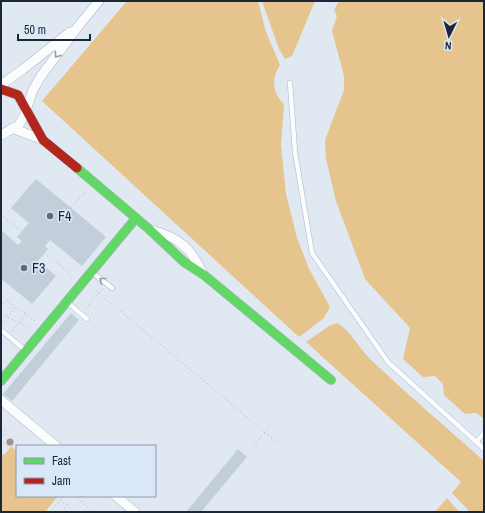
<svg xmlns="http://www.w3.org/2000/svg" width="485" height="513" font-family="'Archivo Narrow',sans-serif">
  <rect width="100%" height="100%" fill="#e0e8f2"/>
  <path fill="#e6c48d" d="M 127,1 L 258,1 L 266,32 L 280,65 C 271,79 272,92 284,104 L 281,145 L 286,194 L 297,238 L 309,269 L 330,307 L 324,318 L 299,337 L 42,101 Z
    M 262,1 L 315,1 L 292,56 L 285,59 L 279,49 Z
    M 339,1 L 484,1 L 484,419 L 476,413 L 465,414 L 444,395 L 443,384 L 435,376 L 423,377 L 403,359 L 410,328 L 365,279 L 336,201 L 326,159 L 325,140 L 344,90 L 344,76 L 332,31 L 337,16 L 334,10 Z
    M 337,323 C 350,330 359,348 370,359 C 407,394 446,427 484,461 L 484,512 L 470,512 L 452,493 L 461,482 L 306,342 L 329,326 Z
    M 11,447 L 17,451 L 17,496 L 58,496 L 45,512 L 1,512 L 1,453 L 4,455 Z
    M 447,498 L 459,512 L 435,512 Z"/>
  <path fill="#c2cfda" d="M 36,179 L 106,237 L 82,266 L 50,240 L 45,246 L 48,249 L 38,261 L 56,276 L 32,304 L 3,280 L 1,283 L 1,230 L 18,245 L 22,241 L 17,237 L 29,223 L 11,208 Z
    M 71,313 L 79,320 L 12,401 L 3,394 Z
    M 238,449 L 247,457 L 201,512 L 186,512 Z"/>
  <g fill="none" stroke-linecap="round" stroke-linejoin="round">
    <g stroke="#aeb8c4" stroke-width="5.5">
      <path id="lane" d="M 290,83 L 295,152 L 312,253 L 388,362 L 484,449
        M 93,273 L 112,288
        M 68,303 L 87,319
        M 1,330 L 26,351
        M 476,442 L 484,433"/>
    </g>
    <g stroke="#aeb8c4" stroke-width="10">
      <path id="street" d="M 1,85 L 22,70 L 70,32
        M 26,110 L 33,90 L 41,76 L 80,24 L 99,1
        M 12,128 L 43,140
        M 1,135 L 19,125 L 26,112
        M 152,230 C 180,238 191,248 203,274
        M 1,400 L 56,446
        M 116,496 L 135,512"/>
    </g>
    <g stroke="#aeb8c4" stroke-width="10">
      <path id="fast" d="M 77,168 L 149,229 L 184,262 L 204,275 L 331,380
        M 1,381 L 136,218"/>
    </g>
    <g stroke="#aeb8c4" stroke-width="10">
      <path id="jam" d="M 1,89 L 18,95 L 43,140 L 77,168"/>
    </g>
    <path stroke="#c6cace" stroke-width="1.5" stroke-dasharray="1 3" stroke-linecap="butt" d="M 71,208 L 86,191
      M 1,215 L 22,232
      M 44,253 L 66,270 L 72,278
      M 93,288 L 278,443
      M 1,307 L 7,300 L 15,307
      M 86,308 L 102,289
      M 1,314 L 30,328
      M 2,324 L 16,307 L 26,314
      M 12,331 L 26,314 L 36,322
      M 1,438 L 5,434 L 5,428 L 2,426
      M 1,441 L 10,448 L 12,445 L 17,449
      M 254,446 L 274,421
      M 75,496 L 94,512
      M 60,500 L 67,505 L 62,512
      M 50,512 L 64,496"/>
    <use href="#lane" stroke="#fafcfd" stroke-width="4.5"/>
    <use href="#street" stroke="#fafcfd" stroke-width="9"/>
    <use href="#fast" stroke="#63d668" stroke-width="9"/>
    <use href="#jam" stroke="#b3261e" stroke-width="9"/>
  </g>
  <circle fill="#a19481" cx="10" cy="442" r="3.5"/>
  <defs><path id="oneway-chevron" d="M-2-3.5L2.5 0L-2 3.5" fill="none" stroke-width="1.6" stroke-linecap="round" stroke-linejoin="round"/></defs>
  <g stroke="#959ca4">
    <use href="#oneway-chevron" transform="translate(57 55) rotate(126)"/>
    <use href="#oneway-chevron" transform="translate(102 280) rotate(-141)"/>
  </g>
  <g fill="#5f6b79" stroke="#d9e7f9" stroke-width="1.5">
    <circle cx="50" cy="216" r="4"/>
    <circle cx="24" cy="268" r="4"/>
  </g>
  <g text-anchor="middle" dominant-baseline="central" stroke-width="3" stroke-linejoin="round" paint-order="stroke">
    <g font-size="14" fill="#1a2738" stroke="#d9e7f9" text-anchor="start">
      <text x="58" y="216">F4</text>
      <text x="32" y="268">F3</text>
    </g>
  </g>
  <rect width="485" height="513" fill="none" stroke="#1a2738" stroke-width="4"/>
  <rect x="16" y="445" width="140" height="52" fill="#d9e7f9" stroke="#8d9aac"/>
  <rect x="24" y="458" width="20" height="6" fill="#63d668" stroke="#8d9aac"/>
  <text x="52" y="465" font-size="12" fill="#1a2738">Fast</text>
  <rect x="24" y="478" width="20" height="6" fill="#b3261e" stroke="#8d9aac"/>
  <text x="52" y="485" font-size="12" fill="#1a2738">Jam</text>
  <g transform="translate(449 36) rotate(185)" stroke="#d9e7f9" stroke-width="3" paint-order="stroke">
  <path d="M0-3L7 15L0 10L-7 15Z" fill="#1a2738"/>
  <text y="-6" font-size="11" font-weight="bold" text-anchor="middle" fill="#1a2738">N</text>
  </g>
  <path d="M18 34v6h72v-6" fill="none" stroke="#1a2738" stroke-width="2"/>
  <text x="24" y="34" font-size="12" fill="#1a2738" stroke="#d9e7f9" stroke-width="3" paint-order="stroke">50 m</text>
</svg>
